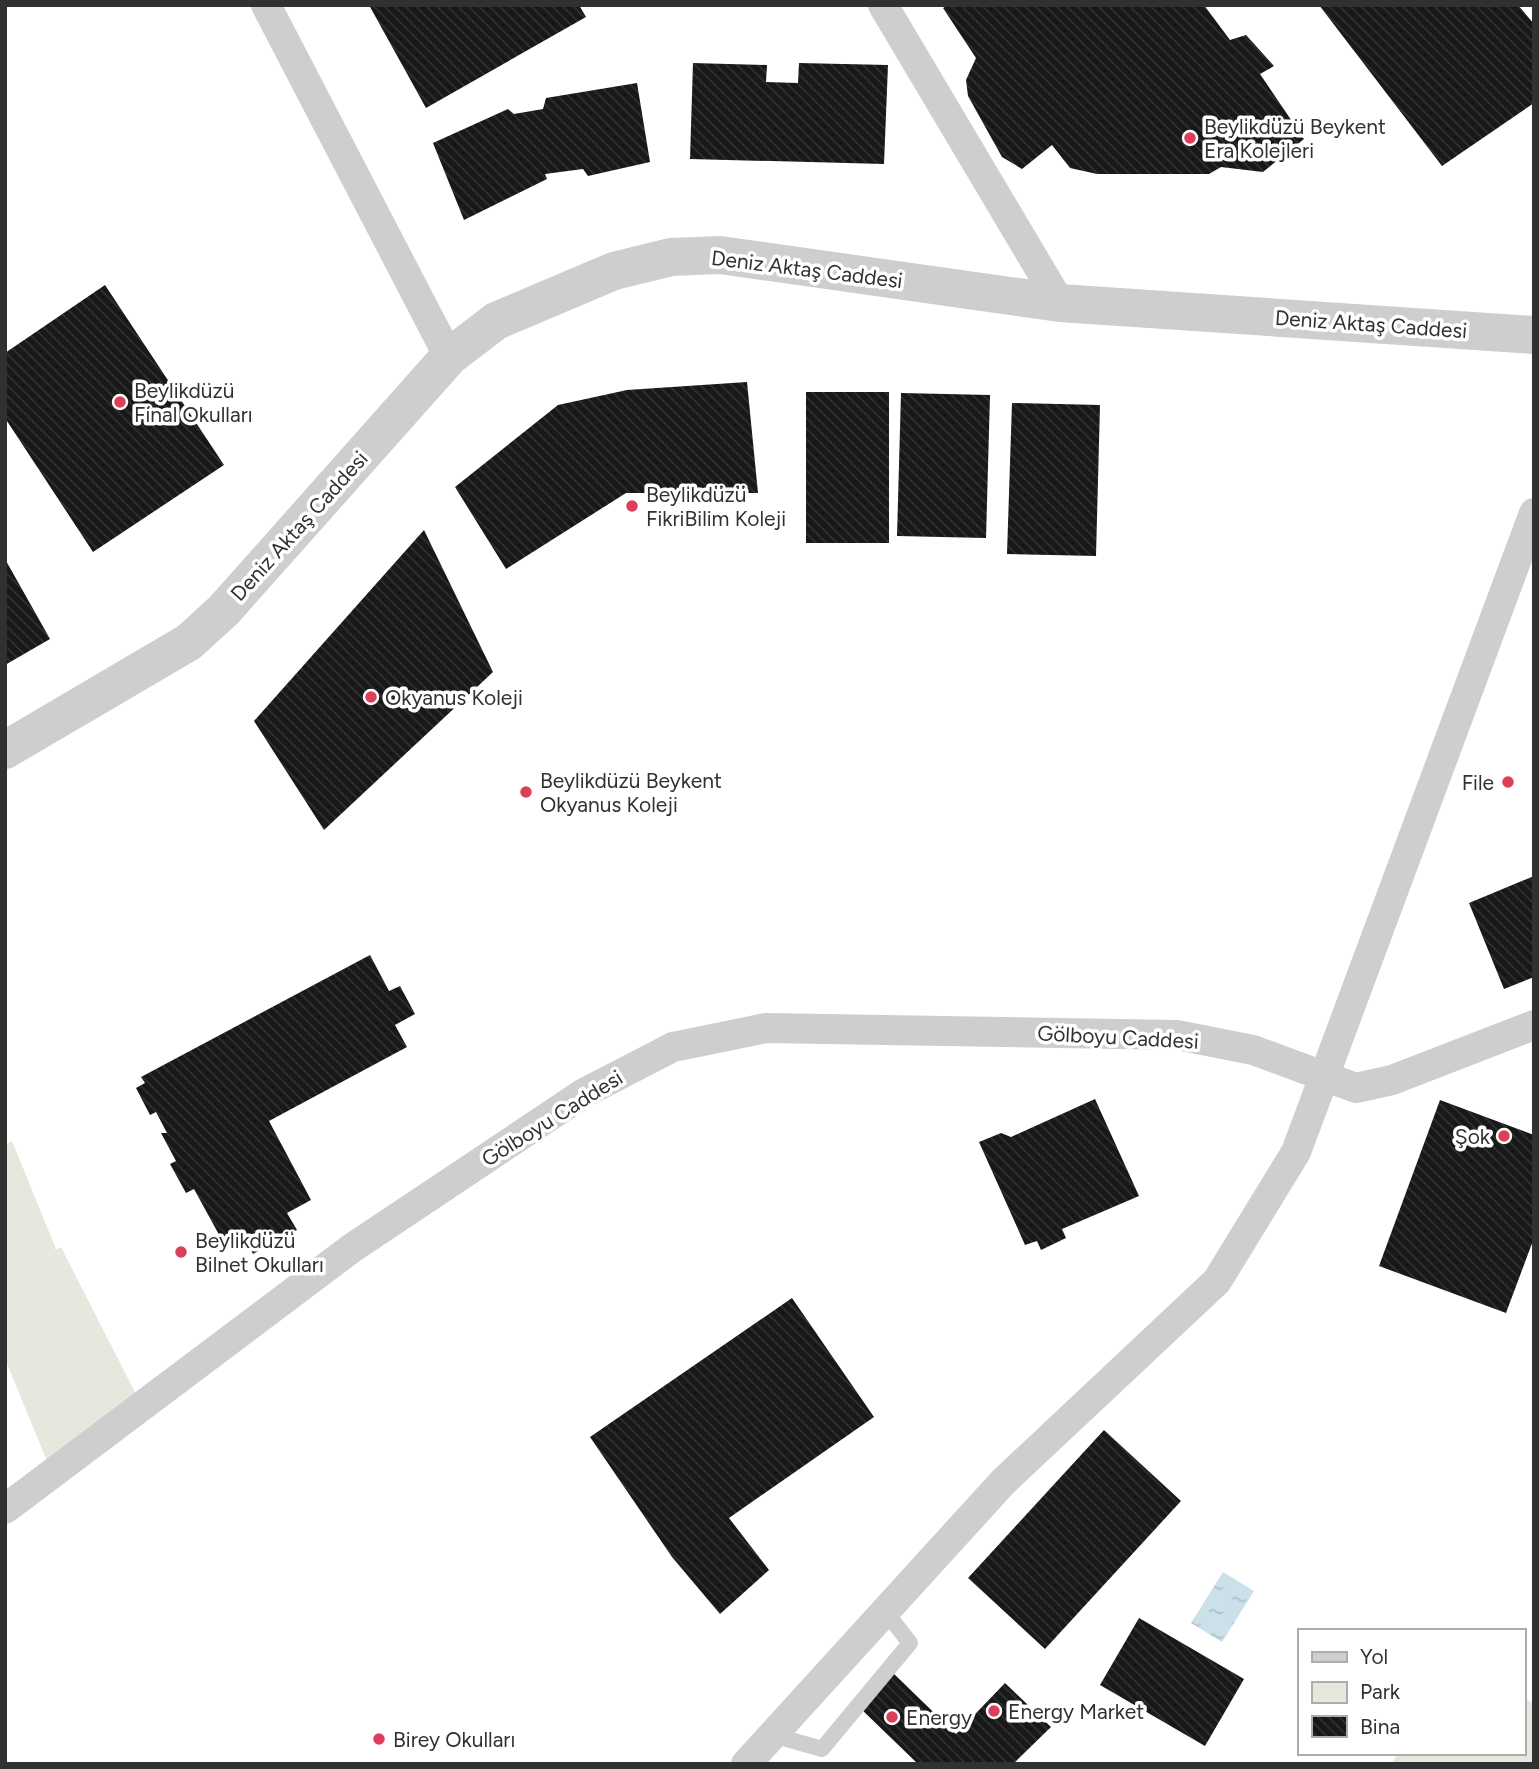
<svg xmlns="http://www.w3.org/2000/svg" width="1539" height="1769" font-family="Figtree,sans-serif">
  <defs>
    <pattern id="water-ripples" width="26" height="14" patternUnits="userSpaceOnUse" patternTransform="scale(1.75)"><rect width="26" height="14" fill="#cbe0e9"/><path d="M2 4q2-2 4 0t4 0M15 11q2-2 4 0t4 0" fill="none" stroke="#afc1c8"/></pattern>
    <pattern id="building-back-hatch" width="6" height="6" patternUnits="userSpaceOnUse" patternTransform="scale(1.75)"><rect width="6" height="6" fill="#181818"/><path d="M-1 5l2 2M0 0l6 6M5-1l2 2" fill="none" stroke="#313131"/></pattern>
  </defs>
  <rect width="100%" height="100%" fill="#fff"/>
  <path fill="#e5e9dd" d="M 12,1141 L 56,1249 L 43,1256 L 61,1247 L 142,1406 L 52,1473 L 5,1359 L 5,1145 Z
    M 1523,1697 L 1534,1704 L 1534,1764 L 1392,1763 L 1398,1753 L 1523,1753 Z"/>
  <path fill="url(#water-ripples)" d="M 1223,1572 L 1254,1591 L 1222,1642 L 1191,1623 Z"/>
  <path fill="url(#building-back-hatch)" d="M 369,5 L 579,5 L 586,17 L 426,108 Z
    M 948,5 L 1204,5 L 1230,40 L 1246,35 L 1274,66 L 1260,74 L 1304,139 L 1263,172 L 1221,167 L 1209,174 L 1097,174 L 1070,168 L 1052,145 L 1022,169 L 1002,157 L 968,96 L 966,80 L 976,58 L 943,8 Z
    M 1319,5 L 1518,5 L 1534,24 L 1534,103 L 1442,166 Z
    M 693,63 L 767,65 L 766,82 L 798,83 L 799,63 L 888,65 L 884,164 L 690,159 Z
    M 637,83 L 650,162 L 588,176 L 583,169 L 545,174 L 547,179 L 464,220 L 433,143 L 508,109 L 514,114 L 543,109 L 546,98 Z
    M 105,285 L 224,465 L 93,552 L 5,418 L 5,353 Z
    M 747,382 L 758,493 L 626,493 L 506,569 L 455,487 L 558,405 L 627,390 Z
    M 806,392 L 889,392 L 889,543 L 806,543 Z
    M 901,393 L 990,395 L 986,538 L 897,536 Z
    M 1012,403 L 1100,405 L 1096,556 L 1007,554 Z
    M 424,530 L 493,672 L 324,830 L 254,721 Z
    M 5,559 L 50,639 L 5,665 Z
    M 1534,876 L 1534,977 L 1504,989 L 1469,903 Z
    M 370,955 L 389,991 L 400,986 L 415,1014 L 395,1025 L 407,1047 L 269,1121 L 311,1200 L 287,1213 L 297,1230 L 253,1254 L 242,1232 L 223,1242 L 194,1189 L 186,1193 L 170,1164 L 176,1161 L 161,1133 L 167,1133 L 156,1112 L 150,1115 L 136,1088 L 145,1083 L 141,1077 Z
    M 1095,1099 L 1139,1196 L 1062,1229 L 1066,1238 L 1041,1250 L 1037,1241 L 1025,1245 L 979,1142 L 1001,1133 L 1011,1137 Z
    M 1440,1100 L 1534,1135 L 1534,1238 L 1506,1313 L 1379,1266 Z
    M 792,1298 L 874,1417 L 729,1518 L 769,1570 L 720,1614 L 672,1557 L 590,1437 Z
    M 1104,1430 L 1181,1501 L 1045,1649 L 968,1578 Z
    M 1139,1618 L 1244,1679 L 1205,1746 L 1100,1685 Z
    M 892,1672 L 956,1734 L 1005,1683 L 1051,1727 L 1013,1764 L 918,1764 L 859,1707 Z"/>
  <g fill="none" stroke-linecap="round" stroke-linejoin="round">
    <path stroke="#cecece" stroke-width="16" d="M 773,1735 L 822,1749 L 910,1643 L 885,1611"/>
    <path stroke="#cecece" stroke-width="30" d="M 266,5 L 449,357
      M 883,5 L 1060,303
      M 5,1509 L 352,1248 L 584,1093 L 673,1047 L 766,1028 L 1177,1035 L 1253,1050 L 1356,1088 L 1392,1080 L 1534,1025
      M 746,1764 L 1003,1482 L 1217,1281 L 1296,1152 L 1534,513"/>
    <path stroke="#cecece" stroke-width="38" d="M 5,750 L 189,642 L 224,610 L 449,357 L 496,321 L 614,271 L 671,257 L 720,255 L 1060,303 L 1534,335"/>
  </g>
  <g fill="#da4059" stroke="#fff" stroke-width="2.5">
    <circle cx="1190" cy="138" r="7"/>
    <circle cx="120" cy="402" r="7"/>
    <circle cx="632" cy="506" r="7"/>
    <circle cx="371" cy="697" r="7"/>
    <circle cx="1508" cy="782" r="7"/>
    <circle cx="526" cy="792" r="7"/>
    <circle cx="1504" cy="1136" r="7"/>
    <circle cx="181" cy="1252" r="7"/>
    <circle cx="994" cy="1711" r="7"/>
    <circle cx="892" cy="1717" r="7"/>
    <circle cx="379" cy="1739" r="7"/>
  </g>
  <g text-anchor="middle" dominant-baseline="central" stroke-width="7" stroke-linejoin="round" paint-order="stroke">
    <g font-size="21" fill="#313131" stroke="#fff" text-anchor="start">
      <text x="1204" y="126">Beylikdüzü Beykent<tspan x="1204" dy="24">Era Kolejleri</tspan></text>
      <text x="134" y="390">Beylikdüzü<tspan x="134" dy="24">Final Okulları</tspan></text>
      <text x="646" y="494">Beylikdüzü<tspan x="646" dy="24">FikriBilim Koleji</tspan></text>
      <text x="385" y="697">Okyanus Koleji</text>
      <text x="540" y="780">Beylikdüzü Beykent<tspan x="540" dy="24">Okyanus Koleji</tspan></text>
      <text x="1494" y="782" text-anchor="end">File</text>
      <text x="1490" y="1136" text-anchor="end">Şok</text>
      <text x="195" y="1240">Beylikdüzü<tspan x="195" dy="24">Bilnet Okulları</tspan></text>
      <text x="1008" y="1711">Energy Market</text>
      <text x="906" y="1717">Energy</text>
      <text x="393" y="1739">Birey Okulları</text>
    </g>
    <g font-size="21" fill="#313131" stroke="#fff">
      <text transform="translate(807 269) rotate(7)">Deniz Aktaş Caddesi</text>
      <text transform="translate(1371 324) rotate(4)">Deniz Aktaş Caddesi</text>
      <text transform="translate(299 526) rotate(-48)">Deniz Aktaş Caddesi</text>
      <text transform="translate(1118 1037) rotate(3)">Gölboyu Caddesi</text>
      <text transform="translate(552 1118) rotate(-32)">Gölboyu Caddesi</text>
    </g>
  </g>
  <rect width="1539" height="1769" fill="none" stroke="#313131" stroke-width="14"/>
  <rect x="1298" y="1629" width="228" height="126" fill="#ffffff" stroke="#adadad" stroke-width="2"/>
  <rect x="1312" y="1652" width="35" height="10" fill="#cecece" stroke="#adadad" stroke-width="2"/>
  <text x="1360" y="1664" font-size="21" fill="#313131">Yol</text>
  <rect x="1312" y="1682" width="35" height="21" fill="#e5e9dd" stroke="#adadad" stroke-width="2"/>
  <text x="1360" y="1699" font-size="21" fill="#313131">Park</text>
  <rect x="1312" y="1716" width="35" height="21" fill="url(#building-back-hatch)" stroke="#adadad" stroke-width="2"/>
  <text x="1360" y="1734" font-size="21" fill="#313131">Bina</text>
</svg>
